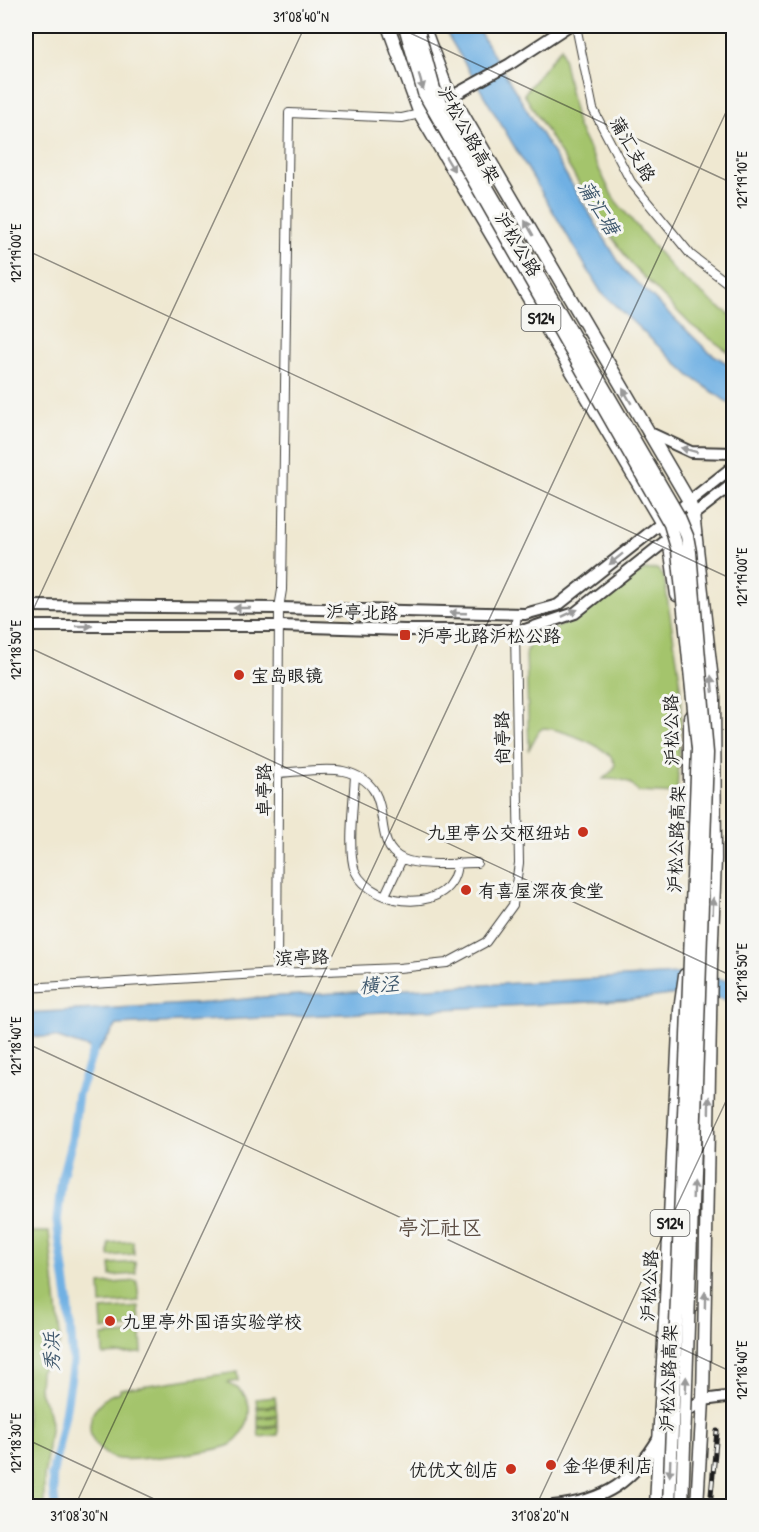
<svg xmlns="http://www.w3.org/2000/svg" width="759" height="1532" font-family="'Patrick Hand','LXGW WenKai TC',sans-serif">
  <rect width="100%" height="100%" fill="#f6f6f2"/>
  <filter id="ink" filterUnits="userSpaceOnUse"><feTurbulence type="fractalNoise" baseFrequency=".0167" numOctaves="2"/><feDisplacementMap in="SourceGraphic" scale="12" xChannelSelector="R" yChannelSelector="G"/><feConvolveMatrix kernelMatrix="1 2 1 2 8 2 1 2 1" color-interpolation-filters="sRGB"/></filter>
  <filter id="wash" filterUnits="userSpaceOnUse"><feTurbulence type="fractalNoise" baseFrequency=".008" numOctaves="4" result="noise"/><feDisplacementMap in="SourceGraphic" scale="24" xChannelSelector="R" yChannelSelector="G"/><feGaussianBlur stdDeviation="1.35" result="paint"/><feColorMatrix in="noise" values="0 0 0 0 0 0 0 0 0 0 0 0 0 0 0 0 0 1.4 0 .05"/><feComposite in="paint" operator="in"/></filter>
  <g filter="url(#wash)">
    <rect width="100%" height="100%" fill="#efe8d1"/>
    <path fill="#a4c46c" stroke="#607044" stroke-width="1.5" d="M 561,47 L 577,125 L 614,199 L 676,273 L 720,308 L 733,316 L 733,355 L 691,325 L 631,264 L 612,237 L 524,94 Z
      M 657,569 L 664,577 L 680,679 L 681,715 L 677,794 L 638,792 C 630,778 618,779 603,779 L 613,770 L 615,765 C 612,747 559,728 543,728 L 539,731 L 529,749 L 526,652 L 532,639 L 577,618 L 638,574 L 645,570 Z
      M 26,1232 L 49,1232 L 60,1336 L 59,1346 L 40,1372 L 39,1389 L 48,1410 L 51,1423 L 44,1478 L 44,1506 L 26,1506 Z
      M 133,1241 L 134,1254 L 109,1256 L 109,1243 Z
      M 135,1262 L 136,1274 L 111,1276 L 110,1264 Z
      M 137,1281 L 139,1301 L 101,1304 L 100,1284 Z
      M 139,1307 L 140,1327 L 102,1330 L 101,1310 Z
      M 141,1333 L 142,1353 L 103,1355 L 102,1336 Z
      M 238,1372 L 239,1381 L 226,1383 C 238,1387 248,1395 249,1408 C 250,1422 243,1436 232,1444 C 219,1452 134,1461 118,1459 C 112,1458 106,1455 102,1451 C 78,1432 93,1397 120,1392 L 120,1389 Z
      M 275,1397 L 276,1405 L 257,1407 L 256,1399 Z
      M 276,1407 L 277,1415 L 258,1417 L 257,1408 Z
      M 277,1417 L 277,1425 L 258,1427 L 258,1418 Z
      M 278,1427 L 278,1435 L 259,1437 L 258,1428 Z"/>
    <path fill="#70b0e3" stroke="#466680" stroke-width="1.5" d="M 445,26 L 476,26 L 623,269 L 709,352 L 733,367 L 733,406 L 690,376 L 601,292 L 449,37 Z
      M 696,973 L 733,982 L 733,1002 L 695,992 L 631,1000 L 117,1025 L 98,1051 L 55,1037 L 26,1037 L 26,1013 L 208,1003 L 264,997 Z"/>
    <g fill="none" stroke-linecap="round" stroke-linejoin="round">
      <path stroke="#70b0e3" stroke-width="9" d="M 55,1506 L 52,1476 L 65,1414 L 73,1362 L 68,1299 L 57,1221 L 62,1177 L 72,1140 L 78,1094 L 97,1040"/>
    </g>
  </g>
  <g filter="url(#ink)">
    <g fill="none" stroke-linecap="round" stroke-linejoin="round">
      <g stroke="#3c3b37" stroke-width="10">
        <path id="street" d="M 576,26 L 593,109 L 631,182 L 691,255 L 734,288
          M 278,773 C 295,772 327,767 343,771 C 403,785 365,842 403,859 C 421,867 457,863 477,863
          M 355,775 C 354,798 347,851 355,871 C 372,908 454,916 457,863
          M 385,895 L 402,859
          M 277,973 L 279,608 L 282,590 L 289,113 L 402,118 L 420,114
          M 26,988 L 277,973 L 399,968 L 447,963 L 486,942 L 513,905 L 519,863 L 515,630 L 517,614"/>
      </g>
      <g stroke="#3c3b37" stroke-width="14">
        <path id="secondary" d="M 420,114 L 510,64 L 568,26
          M 648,432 L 691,452 L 734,453
          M 689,518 L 734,483
          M 26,606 L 279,608 L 525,614 L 558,605 L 734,466
          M 26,626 L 279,626 L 405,630 L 525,630 L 575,613 L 672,536
          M 679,1417 L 703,1400 L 734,1396
          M 553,1506 C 606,1501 633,1482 660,1436"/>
      </g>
      <g stroke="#3c3b37" stroke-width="15">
        <path id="primary" d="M 388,26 L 420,114 L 661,522 L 669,539 L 677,595
          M 423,26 L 445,84 L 689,501 L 693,513 L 714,698 L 715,859 L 711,965 L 703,1400 L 697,1506
          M 690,816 L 690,717
          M 656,1506 L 680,1010 L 685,975"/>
      </g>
      <use href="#street" stroke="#fff" stroke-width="8"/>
      <use href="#secondary" stroke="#fff" stroke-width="10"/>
      <use href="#primary" stroke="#fff" stroke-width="12"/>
      <g stroke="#1c1c1c" stroke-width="5">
        <path id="rail" d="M 710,1506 L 717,1431"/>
      </g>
      <use href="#rail" stroke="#f6f6f2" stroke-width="3" stroke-dasharray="9" stroke-linecap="butt"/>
      <g stroke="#3c3b37" stroke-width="15" stroke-linecap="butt">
        <path id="primary-bridge" d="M 405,26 L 424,93 L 670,524 L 678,551 L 698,749 L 669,1506
          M 417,26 L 434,89 L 474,165 L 679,517 L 687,536 L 690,552 L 707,753 L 682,1506"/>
      </g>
      <use href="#primary-bridge" stroke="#fff" stroke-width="12"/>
    </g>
    <defs><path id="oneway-solid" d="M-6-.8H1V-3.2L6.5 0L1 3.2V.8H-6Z" transform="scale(1.5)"/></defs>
    <g fill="#999">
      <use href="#oneway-solid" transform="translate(421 82) rotate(74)"/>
      <use href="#oneway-solid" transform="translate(450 164) rotate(59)"/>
      <use href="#oneway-solid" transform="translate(529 228) rotate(-120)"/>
      <use href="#oneway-solid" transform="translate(627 396) rotate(-120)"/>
      <use href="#oneway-solid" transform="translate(689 450) rotate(-165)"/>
      <use href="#oneway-solid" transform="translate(616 559) rotate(141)"/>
      <use href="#oneway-solid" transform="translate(242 608) rotate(-180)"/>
      <use href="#oneway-solid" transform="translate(458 613) rotate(-178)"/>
      <use href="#oneway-solid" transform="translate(570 613) rotate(-25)"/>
      <use href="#oneway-solid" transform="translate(84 626)"/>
      <use href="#oneway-solid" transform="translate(712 684) rotate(-96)"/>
      <use href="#oneway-solid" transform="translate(713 906) rotate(-88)"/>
      <use href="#oneway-solid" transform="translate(709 1105) rotate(-89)"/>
      <use href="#oneway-solid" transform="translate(693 1190) rotate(-88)"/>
      <use href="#oneway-solid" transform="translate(705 1300) rotate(-89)"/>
      <use href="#oneway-solid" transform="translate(686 1385) rotate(-88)"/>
      <use href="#oneway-solid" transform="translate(670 1468) rotate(92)"/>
    </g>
  </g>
  <path fill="none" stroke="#1c1c1c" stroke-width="1.5" stroke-opacity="0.45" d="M 395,26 L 734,184M 26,250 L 734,580M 26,625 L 305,26M 26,646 L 734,977M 26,1043 L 734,1373M 26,1439 L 169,1506M 75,1506 L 734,95M 536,1506 L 734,1084"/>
  <g fill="#c8321e" stroke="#f6f6f2" stroke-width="2">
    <rect x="399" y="629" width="12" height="12" rx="3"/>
    <circle cx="239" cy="675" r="6"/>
    <circle cx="583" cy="832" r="6"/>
    <circle cx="466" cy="890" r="6"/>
    <circle cx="110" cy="1321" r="6"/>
    <circle cx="551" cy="1465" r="6"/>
    <circle cx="511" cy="1469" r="6"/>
  </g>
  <g text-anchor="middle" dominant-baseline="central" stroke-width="6" stroke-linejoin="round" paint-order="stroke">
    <g fill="#f6f6f2" stroke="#5d5d5c" stroke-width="1.5">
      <rect x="521.5" y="305" width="39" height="26" rx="4.5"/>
      <rect x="650.5" y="1210" width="39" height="26" rx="4.5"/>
    </g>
    <g font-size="16" font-weight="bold" fill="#1c1c1c">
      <text x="541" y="318">S124</text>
      <text x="670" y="1223">S124</text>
    </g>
    <g font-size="18" fill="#1c1c1c" stroke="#f6f6f2">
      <text transform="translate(469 134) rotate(61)">沪松公路高架</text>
      <text transform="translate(633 149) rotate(60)">蒲汇支路</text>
      <text transform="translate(518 244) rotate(59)">沪松公路</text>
      <text transform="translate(362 612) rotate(2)">沪亭北路</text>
      <text transform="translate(671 730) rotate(-91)">沪松公路</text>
      <text transform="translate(502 738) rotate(-91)">尚亭路</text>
      <text transform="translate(263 790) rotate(-90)">卓亭路</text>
      <text transform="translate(676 839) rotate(-88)">沪松公路高架</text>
      <text transform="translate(302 957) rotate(-2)">滨亭路</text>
      <text transform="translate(649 1286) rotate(-87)">沪松公路</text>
      <text transform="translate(668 1378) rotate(-88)">沪松公路高架</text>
    </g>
    <g font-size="18" fill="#1c1c1c" stroke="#f6f6f2" text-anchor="start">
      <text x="417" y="635">沪亭北路沪松公路</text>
      <text x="251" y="675">宝岛眼镜</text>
      <text x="571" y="832" text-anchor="end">九里亭公交枢纽站</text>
      <text x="478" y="890">有喜屋深夜食堂</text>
      <text x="122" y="1321">九里亭外国语实验学校</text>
      <text x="563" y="1465">金华便利店</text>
      <text x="499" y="1469" text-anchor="end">优优文创店</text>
    </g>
    <g font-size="20" font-style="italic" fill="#3e576c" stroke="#f6f6f2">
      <text transform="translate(599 207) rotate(59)">蒲汇塘</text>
      <text transform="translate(379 984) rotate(-4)">横泾</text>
      <text transform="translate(51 1352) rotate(-91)">秀浜</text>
    </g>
    <g font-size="21" fill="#5a4b41" stroke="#f6f6f2">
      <text x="440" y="1227">亭汇社区</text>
    </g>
  </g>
  <rect width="759" height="1532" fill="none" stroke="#f6f6f2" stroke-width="66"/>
  <rect x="33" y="33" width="693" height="1466" fill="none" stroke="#1c1c1c" stroke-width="2"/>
  <g font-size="15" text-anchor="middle" fill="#1c1c1c">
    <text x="301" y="22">31°08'40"N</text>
    <text transform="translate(742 180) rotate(-90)" y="5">121°19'10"E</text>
    <text transform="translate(16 253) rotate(-90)" y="5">121°19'00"E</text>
    <text transform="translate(742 577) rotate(-90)" y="5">121°19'00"E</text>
    <text transform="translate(16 650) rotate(-90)" y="5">121°18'50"E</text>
    <text transform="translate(742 973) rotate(-90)" y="5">121°18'50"E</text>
    <text transform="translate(16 1046) rotate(-90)" y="5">121°18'40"E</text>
    <text transform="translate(742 1370) rotate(-90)" y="5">121°18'40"E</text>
    <text transform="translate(16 1443) rotate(-90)" y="5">121°18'30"E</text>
    <text x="79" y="1521">31°08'30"N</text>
    <text x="540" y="1521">31°08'20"N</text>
  </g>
</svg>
